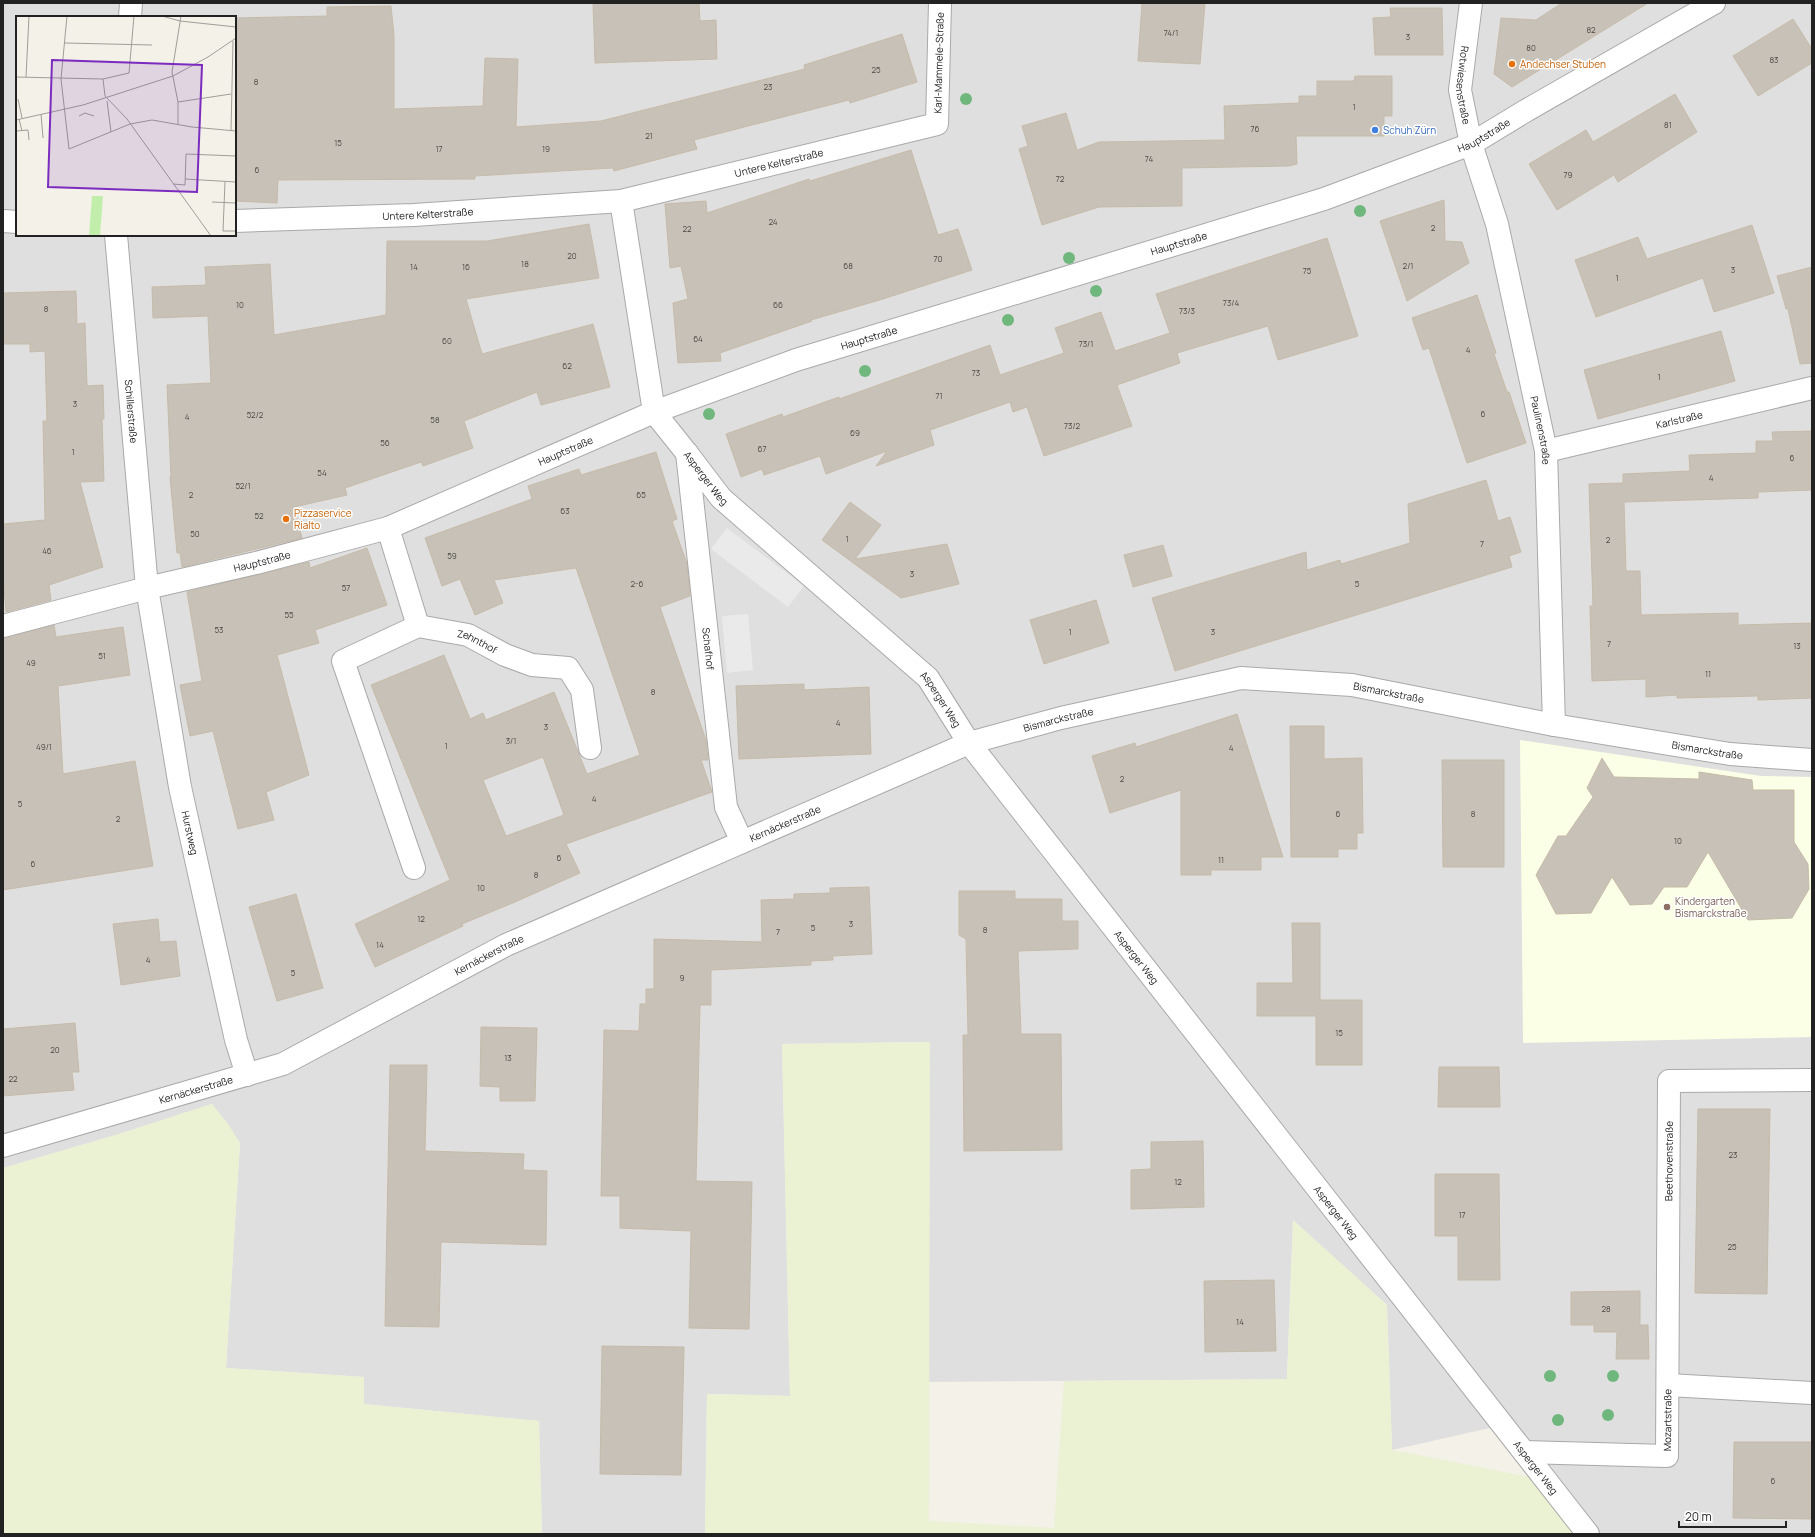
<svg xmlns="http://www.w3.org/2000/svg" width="1815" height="1537" font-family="Manrope,sans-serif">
  <rect width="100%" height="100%" fill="#f3f1e8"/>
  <path fill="#e0dfdf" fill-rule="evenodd" d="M 3,3 L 1812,3 L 1812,1534 L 1598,1534 L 1512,1423 L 1392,1450 L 1387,1305 L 1293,1220 L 1287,1379 L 929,1382 L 929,1042 L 782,1044 L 790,1396 L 707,1394 L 705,1534 L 542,1534 L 539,1421 L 364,1404 L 364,1377 L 226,1368 L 240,1143 L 212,1104 L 119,1134 L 3,1168 ZM 17,17 L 235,17 L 235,235 L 17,235 Z"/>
  <path fill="#faffe5" d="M 1520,740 L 1761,776 L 1812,777 L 1812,1037 L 1523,1043 Z"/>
  <path fill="#eaf2d3" d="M 930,1042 L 929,1521 L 1054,1528 L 1064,1381 L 1287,1379 L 1293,1220 L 1387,1305 L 1392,1450 L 1530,1477 L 1576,1534 L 705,1534 L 707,1394 L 790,1396 L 782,1044 Z
    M 212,1104 L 228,1124 L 240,1143 L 226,1368 L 364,1377 L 364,1404 L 539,1421 L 542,1534 L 3,1534 L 3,1168 L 119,1134 Z"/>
  <path fill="#eaeaea" d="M 727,528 L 804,586 L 788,607 L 711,549 Z
    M 748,614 L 753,670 L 727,673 L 722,616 Z"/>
  <path fill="#c8c1b7" stroke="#c6bba9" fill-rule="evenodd" d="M 593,3 L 699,3 L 700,21 L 716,20 L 717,59 L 595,63 Z
    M 1142,3 L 1205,3 L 1200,64 L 1138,61 Z
    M 1562,3 L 1648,3 L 1512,87 L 1494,74 L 1501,18 L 1536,20 Z
    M 391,6 L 394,36 L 394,109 L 483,106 L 485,58 L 518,59 L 516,127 L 601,121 L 805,69 L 804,65 L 902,34 L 917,82 L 850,103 L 849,100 L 694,140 L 697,149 L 614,171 L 613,168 L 475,176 L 475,179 L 278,180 L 277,203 L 235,201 L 235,18 L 327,16 L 327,7 Z
    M 1390,8 L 1442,8 L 1443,55 L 1375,55 L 1373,18 L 1391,17 Z
    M 1793,19 L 1812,49 L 1812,63 L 1758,96 L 1733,56 Z
    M 1355,76 L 1392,76 L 1392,116 L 1384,116 L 1384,136 L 1296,136 L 1297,164 L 1289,166 L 1182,168 L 1182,206 L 1099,207 L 1042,225 L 1019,149 L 1028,146 L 1022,126 L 1066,113 L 1077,150 L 1099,142 L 1225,140 L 1224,106 L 1299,103 L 1299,96 L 1317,96 L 1317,81 L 1354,81 Z
    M 1675,94 L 1697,132 L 1618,182 L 1614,175 L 1557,210 L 1529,164 L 1586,130 L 1593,142 Z
    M 911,150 L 938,235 L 958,229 L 972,270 L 883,299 L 811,320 L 812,321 L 720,353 L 721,361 L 678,363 L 673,303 L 688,299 L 681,266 L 670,268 L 665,204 L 706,201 L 707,213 L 809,179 L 810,181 Z
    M 1444,200 L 1445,241 L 1462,242 L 1469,263 L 1407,301 L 1380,221 Z
    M 589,224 L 599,278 L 466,299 L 482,354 L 593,324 L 610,387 L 541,405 L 537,392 L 464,421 L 473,448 L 423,466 L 421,462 L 345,488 L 347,495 L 294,507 L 302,538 L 182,567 L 180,553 L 177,553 L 170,477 L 171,477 L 167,385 L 211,383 L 208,316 L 153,318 L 152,287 L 206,285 L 205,267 L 270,264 L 274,335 L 386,315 L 387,241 L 487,241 Z
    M 1752,225 L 1774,293 L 1714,312 L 1703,278 L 1596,317 L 1575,260 L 1638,237 L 1647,259 Z
    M 1327,238 L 1358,336 L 1278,360 L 1268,326 L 1177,353 L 1180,363 L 1117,385 L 1132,426 L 1044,456 L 1027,407 L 1013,412 L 1010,402 L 930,430 L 934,445 L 876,466 L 887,451 L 826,474 L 820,456 L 764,475 L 762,469 L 741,477 L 726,434 L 782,414 L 783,417 L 839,397 L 839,399 L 990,345 L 1000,375 L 1064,353 L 1055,328 L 1101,312 L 1115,351 L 1170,333 L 1156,294 Z
    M 1812,267 L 1812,363 L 1800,364 L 1788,309 L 1786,309 L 1777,276 Z
    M 76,291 L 77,324 L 85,323 L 87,386 L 103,385 L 104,419 L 102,419 L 104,481 L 80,482 L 103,567 L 49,585 L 51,600 L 6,612 L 3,577 L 3,524 L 45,520 L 43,421 L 47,421 L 45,351 L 30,352 L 30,344 L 3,344 L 3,293 Z
    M 1477,295 L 1496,353 L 1494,354 L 1507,392 L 1509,392 L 1526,443 L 1467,463 L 1429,348 L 1423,350 L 1412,318 Z
    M 1721,331 L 1735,381 L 1598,419 L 1584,370 Z
    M 1812,431 L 1812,490 L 1758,492 L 1758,498 L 1624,502 L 1626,571 L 1640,571 L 1641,615 L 1738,613 L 1738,625 L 1812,623 L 1812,698 L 1758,700 L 1758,696 L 1677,698 L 1677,695 L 1646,697 L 1646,679 L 1592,681 L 1590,606 L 1593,606 L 1589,484 L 1623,483 L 1623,474 L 1690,471 L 1689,455 L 1756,453 L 1756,441 L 1773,441 L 1772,432 Z
    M 656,452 L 677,519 L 672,521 L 687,564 L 690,596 L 660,607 L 706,740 L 708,760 L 701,760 L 712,792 L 566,844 L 580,873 L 515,902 L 462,924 L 463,926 L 375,967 L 355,924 L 450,880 L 371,685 L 444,655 L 470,719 L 483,713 L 486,720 L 554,692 L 587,774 L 640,755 L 576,568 L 494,580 L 503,603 L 475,615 L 460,579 L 442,586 L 425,538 L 532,499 L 528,486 L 579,469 L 581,475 ZM 543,757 L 564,815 L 506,836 L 483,780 Z
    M 1486,480 L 1498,521 L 1510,517 L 1521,552 L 1509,556 L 1512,567 L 1175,671 L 1152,598 L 1306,552 L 1307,570 L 1340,560 L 1341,564 L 1410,543 L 1408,504 Z
    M 850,502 L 881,525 L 855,559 L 947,544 L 959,584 L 901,598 L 822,540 Z
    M 1163,545 L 1172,576 L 1133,587 L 1124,555 Z
    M 367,548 L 387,605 L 315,630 L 319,643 L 277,655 L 309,775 L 266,792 L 274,820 L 238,829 L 213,731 L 190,736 L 180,685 L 202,681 L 187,592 L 309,562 L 310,568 Z
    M 1096,600 L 1109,643 L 1044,664 L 1030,620 Z
    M 54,625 L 56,637 L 123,627 L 130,675 L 58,686 L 63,774 L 135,761 L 153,866 L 3,890 L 3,638 Z
    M 804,684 L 804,690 L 869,687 L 871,754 L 739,759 L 736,686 Z
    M 1237,714 L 1283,857 L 1261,857 L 1261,870 L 1211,870 L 1211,875 L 1181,875 L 1181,790 L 1110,813 L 1092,756 L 1135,743 L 1136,747 Z
    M 1290,726 L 1324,726 L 1324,759 L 1362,758 L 1363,833 L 1357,833 L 1357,849 L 1338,849 L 1338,857 L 1291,857 Z
    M 1602,758 L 1614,777 L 1699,779 L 1699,772 L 1752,780 L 1753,790 L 1794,790 L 1794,842 L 1808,864 L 1809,889 L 1792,918 L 1748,920 L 1708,852 L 1687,887 L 1664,887 L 1652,904 L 1630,905 L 1612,877 L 1591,913 L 1556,914 L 1536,875 L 1558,836 L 1566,836 L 1593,797 L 1587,788 Z
    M 1442,760 L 1504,760 L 1504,867 L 1443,867 Z
    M 869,887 L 872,954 L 833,956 L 833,960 L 811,961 L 811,965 L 711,970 L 711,1005 L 700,1005 L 696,1181 L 752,1182 L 749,1329 L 689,1328 L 691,1231 L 620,1228 L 620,1196 L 601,1196 L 604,1030 L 639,1031 L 640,1004 L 646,1004 L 646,989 L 654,989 L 654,939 L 762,942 L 761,900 L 794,899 L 794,894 L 830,893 L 830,888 Z
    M 959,891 L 1015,891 L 1015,899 L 1062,899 L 1062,921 L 1078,921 L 1078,949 L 1018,951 L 1021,1034 L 1061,1034 L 1062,1150 L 964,1151 L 963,1035 L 968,1035 L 966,939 L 959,935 Z
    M 296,894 L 323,988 L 277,1001 L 249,907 Z
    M 158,919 L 160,942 L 176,941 L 180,976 L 121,985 L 113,924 Z
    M 1292,923 L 1320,923 L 1320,1000 L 1362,1000 L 1362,1065 L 1316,1065 L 1316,1016 L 1257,1016 L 1257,983 L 1293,983 Z
    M 75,1023 L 79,1072 L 72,1072 L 74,1090 L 3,1096 L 3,1029 Z
    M 481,1027 L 537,1028 L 535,1101 L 500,1101 L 500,1087 L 480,1086 Z
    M 390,1065 L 427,1065 L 425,1151 L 524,1154 L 523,1170 L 547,1171 L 546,1245 L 441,1242 L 439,1327 L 385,1326 Z
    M 1439,1067 L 1499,1067 L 1500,1107 L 1438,1107 Z
    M 1698,1109 L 1770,1109 L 1767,1294 L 1695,1293 Z
    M 1203,1141 L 1204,1207 L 1131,1209 L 1131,1170 L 1151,1169 L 1151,1142 Z
    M 1435,1174 L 1499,1174 L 1500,1280 L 1458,1280 L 1458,1236 L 1435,1236 Z
    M 1274,1280 L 1276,1351 L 1205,1352 L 1204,1281 Z
    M 1640,1291 L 1640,1325 L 1648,1325 L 1649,1359 L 1616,1359 L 1617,1332 L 1594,1332 L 1594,1325 L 1571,1325 L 1571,1292 Z
    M 602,1346 L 684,1347 L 681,1475 L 600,1474 Z
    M 1734,1442 L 1812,1442 L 1812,1519 L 1733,1518 Z"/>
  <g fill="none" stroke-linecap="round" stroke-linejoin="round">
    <g stroke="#a9a9a9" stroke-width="24">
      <g id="minor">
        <path id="s1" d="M 1471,3 L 1460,90 L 1471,144 L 1497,224 L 1546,451 L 1554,725"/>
        <path d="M 130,17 L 131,3"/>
        <path d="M 621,201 L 654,412"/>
        <path d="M 3,221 L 17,222"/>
        <path id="s2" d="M 235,221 L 414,215 L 621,201 L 937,124 L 940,3"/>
        <path id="s3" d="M 116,235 L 147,588 L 180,787 L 236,1040 L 247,1075"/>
        <path id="s4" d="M 654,412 L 686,452 L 721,498 L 928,678 L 969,743 L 1588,1534"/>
        <path id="s5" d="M 1546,451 L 1812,388"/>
        <path id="s6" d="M 687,453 L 726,807 L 742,842"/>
        <path d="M 388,528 L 418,626"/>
        <path id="s7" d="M 3,626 L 147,588 L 256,563 L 388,528 L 654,412 L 796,360 L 1324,199 L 1471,144 L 1527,110 L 1714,3"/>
        <path id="s8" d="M 414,868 L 343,661 L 418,626 L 468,635 L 505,655 L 532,665 L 568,668 L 582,690 L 590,748"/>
        <path id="s9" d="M 3,1146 L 283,1064 L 506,945 L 969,743 L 1061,718 L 1241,678 L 1352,685 L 1554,725 L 1730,754 L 1812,760"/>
        <path d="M 1668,1385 L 1812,1393"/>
        <path id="s10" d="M 1524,1452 L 1667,1456 L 1669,1081 L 1812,1080"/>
      </g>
    </g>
    <use href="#minor" stroke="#fff" stroke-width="22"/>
  </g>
  <g fill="#70b77d">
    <circle cx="966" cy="99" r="6"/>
    <circle cx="1360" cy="211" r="6"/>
    <circle cx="1069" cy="258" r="6"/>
    <circle cx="1096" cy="291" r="6"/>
    <circle cx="1008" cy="320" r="6"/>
    <circle cx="865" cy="371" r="6"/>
    <circle cx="709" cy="414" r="6"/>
    <circle cx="1550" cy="1376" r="6"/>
    <circle cx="1613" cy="1376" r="6"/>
    <circle cx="1608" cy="1415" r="6"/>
    <circle cx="1558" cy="1420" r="6"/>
  </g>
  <g fill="#e8710a" stroke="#fff" stroke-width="1.5">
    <circle cx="1512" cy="64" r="4"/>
    <circle cx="286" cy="519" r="4"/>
  </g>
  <circle fill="#3f7fe0" stroke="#fff" stroke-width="1.5" cx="1375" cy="130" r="4"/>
  <circle fill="#8d6e63" stroke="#fff" stroke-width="1.5" cx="1667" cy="907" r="4"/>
  <g text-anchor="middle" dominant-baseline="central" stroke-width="3" stroke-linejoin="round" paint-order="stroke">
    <g font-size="8" fill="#4c4a47">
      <text x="1591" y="29">82</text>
      <text x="1171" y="32">74/1</text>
      <text x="1408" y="36">3</text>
      <text x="1531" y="47">80</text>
      <text x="1774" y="59">83</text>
      <text x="876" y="69">25</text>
      <text x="256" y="81">8</text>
      <text x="768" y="86">23</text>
      <text x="1354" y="106">1</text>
      <text x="1668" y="124">81</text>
      <text x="1255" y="128">76</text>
      <text x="649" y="135">21</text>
      <text x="338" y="142">15</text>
      <text x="439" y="148">17</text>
      <text x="546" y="148">19</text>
      <text x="1149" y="158">74</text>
      <text x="257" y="169">6</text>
      <text x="1568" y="174">79</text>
      <text x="1060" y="178">72</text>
      <text x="773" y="221">24</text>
      <text x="1433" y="227">2</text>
      <text x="687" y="228">22</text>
      <text x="572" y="255">20</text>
      <text x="938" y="258">70</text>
      <text x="525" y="263">18</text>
      <text x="848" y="265">68</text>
      <text x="1408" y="265">2/1</text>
      <text x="414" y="266">14</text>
      <text x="466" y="266">16</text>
      <text x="1733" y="269">3</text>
      <text x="1307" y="270">75</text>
      <text x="1617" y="277">1</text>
      <text x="1231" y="302">73/4</text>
      <text x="240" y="304">10</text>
      <text x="778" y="304">66</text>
      <text x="46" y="308">8</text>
      <text x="1187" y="310">73/3</text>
      <text x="698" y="338">64</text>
      <text x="447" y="340">60</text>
      <text x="1086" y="343">73/1</text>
      <text x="1468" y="349">4</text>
      <text x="567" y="365">62</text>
      <text x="976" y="372">73</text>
      <text x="1659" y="376">1</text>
      <text x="939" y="395">71</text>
      <text x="75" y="403">3</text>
      <text x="1483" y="413">6</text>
      <text x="255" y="414">52/2</text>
      <text x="187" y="416">4</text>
      <text x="435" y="419">58</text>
      <text x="1072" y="425">73/2</text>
      <text x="855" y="432">69</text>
      <text x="385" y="442">56</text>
      <text x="762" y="448">67</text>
      <text x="73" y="451">1</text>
      <text x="1792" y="457">6</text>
      <text x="322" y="472">54</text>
      <text x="1711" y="477">4</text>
      <text x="243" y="485">52/1</text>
      <text x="191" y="494">2</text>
      <text x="641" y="494">65</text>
      <text x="565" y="510">63</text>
      <text x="259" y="515">52</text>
      <text x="195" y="533">50</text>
      <text x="847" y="538">1</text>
      <text x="1608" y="539">2</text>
      <text x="1482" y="543">7</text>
      <text x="47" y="550">46</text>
      <text x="452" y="555">59</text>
      <text x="912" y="573">3</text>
      <text x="637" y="583">2-6</text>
      <text x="1357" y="583">5</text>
      <text x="346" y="587">57</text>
      <text x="289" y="614">55</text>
      <text x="219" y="629">53</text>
      <text x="1070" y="631">1</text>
      <text x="1213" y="631">3</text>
      <text x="1609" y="643">7</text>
      <text x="1797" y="645">13</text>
      <text x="102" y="655">51</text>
      <text x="31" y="662">49</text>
      <text x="1708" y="673">11</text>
      <text x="653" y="691">8</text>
      <text x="838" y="722">4</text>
      <text x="546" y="726">3</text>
      <text x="511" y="740">3/1</text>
      <text x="446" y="745">1</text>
      <text x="44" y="746">49/1</text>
      <text x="1231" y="747">4</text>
      <text x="1122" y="778">2</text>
      <text x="594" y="798">4</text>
      <text x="20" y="803">5</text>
      <text x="1338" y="813">6</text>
      <text x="1473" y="813">8</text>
      <text x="118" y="818">2</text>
      <text x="1678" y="840">10</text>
      <text x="559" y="857">6</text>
      <text x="1221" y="859">11</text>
      <text x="33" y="863">6</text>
      <text x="536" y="874">8</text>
      <text x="481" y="887">10</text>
      <text x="421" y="918">12</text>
      <text x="851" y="923">3</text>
      <text x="813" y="927">5</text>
      <text x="985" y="929">8</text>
      <text x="778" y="931">7</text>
      <text x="380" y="944">14</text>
      <text x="148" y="959">4</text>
      <text x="293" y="972">5</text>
      <text x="682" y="977">9</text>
      <text x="1339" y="1032">15</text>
      <text x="55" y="1049">20</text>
      <text x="508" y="1057">13</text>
      <text x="13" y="1078">22</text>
      <text x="1733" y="1154">23</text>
      <text x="1178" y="1181">12</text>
      <text x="1462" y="1214">17</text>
      <text x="1732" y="1246">25</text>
      <text x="1606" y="1308">28</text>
      <text x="1240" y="1321">14</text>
      <text x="1773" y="1480">6</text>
    </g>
    <g font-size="10" fill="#222" stroke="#fff">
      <text stroke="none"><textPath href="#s2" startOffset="773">Karl-Mammele-Straße</textPath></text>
      <text stroke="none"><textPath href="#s1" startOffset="83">Rotwiesenstraße</textPath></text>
      <text stroke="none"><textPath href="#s7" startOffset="1563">Hauptstraße</textPath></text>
      <text stroke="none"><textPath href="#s2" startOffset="549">Untere Kelterstraße</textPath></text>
      <text stroke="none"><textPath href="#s2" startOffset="193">Untere Kelterstraße</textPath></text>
      <text stroke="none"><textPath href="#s7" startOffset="1239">Hauptstraße</textPath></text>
      <text stroke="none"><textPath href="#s7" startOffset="915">Hauptstraße</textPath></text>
      <text stroke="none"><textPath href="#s3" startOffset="177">Schillerstraße</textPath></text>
      <text stroke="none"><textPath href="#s5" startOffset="137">Karlstraße</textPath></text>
      <text stroke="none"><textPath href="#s1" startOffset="438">Paulinenstraße</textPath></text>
      <text stroke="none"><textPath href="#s7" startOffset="591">Hauptstraße</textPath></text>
      <text stroke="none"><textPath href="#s4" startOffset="84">Asperger Weg</textPath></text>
      <text stroke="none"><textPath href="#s7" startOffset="267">Hauptstraße</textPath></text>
      <text stroke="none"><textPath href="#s8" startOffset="363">Zehnthof</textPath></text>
      <text stroke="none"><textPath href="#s6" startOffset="197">Schafhof</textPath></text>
      <text stroke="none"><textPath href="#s9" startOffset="1478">Bismarckstraße</textPath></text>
      <text stroke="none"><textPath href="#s4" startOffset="408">Asperger Weg</textPath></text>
      <text stroke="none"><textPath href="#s9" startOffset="1142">Bismarckstraße</textPath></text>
      <text stroke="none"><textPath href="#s9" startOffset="1802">Bismarckstraße</textPath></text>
      <text stroke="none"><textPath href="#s9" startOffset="849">Kernäckerstraße</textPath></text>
      <text stroke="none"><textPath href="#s3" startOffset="603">Hurstweg</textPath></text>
      <text stroke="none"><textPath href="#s9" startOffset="525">Kernäckerstraße</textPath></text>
      <text stroke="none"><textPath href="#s4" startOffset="732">Asperger Weg</textPath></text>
      <text stroke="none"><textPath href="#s9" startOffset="201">Kernäckerstraße</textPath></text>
      <text stroke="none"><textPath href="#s10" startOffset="438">Beethovenstraße</textPath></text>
      <text stroke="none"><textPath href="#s4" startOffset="1056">Asperger Weg</textPath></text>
      <text stroke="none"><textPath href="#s10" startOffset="179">Mozartstraße</textPath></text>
      <text stroke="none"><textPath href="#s4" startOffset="1380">Asperger Weg</textPath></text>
    </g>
    <g font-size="10" fill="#c56008" stroke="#fff" text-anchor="start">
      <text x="1520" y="64">Andechser Stuben</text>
      <text x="294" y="513">Pizzaservice<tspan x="294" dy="12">Rialto</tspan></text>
    </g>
    <g font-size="10" fill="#366cbe" stroke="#fff" text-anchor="start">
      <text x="1383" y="130">Schuh Zürn</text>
    </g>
    <g font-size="10" fill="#785e54" stroke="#fff" text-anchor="start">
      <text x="1675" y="901">Kindergarten<tspan x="1675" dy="12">Bismarckstraße</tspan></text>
    </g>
  </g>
  <g transform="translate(16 16)">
    <rect width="220" height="220" fill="#f3f1e8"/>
    <path d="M 76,180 L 87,180 L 84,220 L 73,220 Z" fill="#c1efab"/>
    <path fill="none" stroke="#9f9e99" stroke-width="1" d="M 51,0 L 45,63 L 53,133 L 114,108 L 136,104 L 176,111 L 220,115M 146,0 L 164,5 L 220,11M 49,27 L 136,29M 0,61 L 87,63 L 113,57 L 118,0M 10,61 L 13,0M 87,63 L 89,80M 89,80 L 111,103 L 195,220M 2,83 L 6,102M 91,85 L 95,116M 162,86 L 215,78M 25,98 L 27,122M 63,100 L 69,97 L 78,100M 3,103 L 6,115M 0,104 L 67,89 L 157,60 L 192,41 L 220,22M 162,108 L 162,86 L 156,56 L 165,0M 0,115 L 12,114 L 13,124M 215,115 L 217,25M 169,163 L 220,166M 209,166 L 207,215 L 220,215M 157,168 L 169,169 L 170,138 L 220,140M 196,186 L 220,187"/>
    <path fill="#7b2cbf" fill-opacity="0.15" stroke="#7b2cbf" stroke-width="2" d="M 36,44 L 186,49 L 181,176 L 32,171 Z"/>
    <rect width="220" height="220" fill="none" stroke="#222" stroke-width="2"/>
  </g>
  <rect width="1815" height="1537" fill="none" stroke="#222222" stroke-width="8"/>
  <path d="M1679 1521v6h107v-6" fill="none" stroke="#222222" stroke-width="2"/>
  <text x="1685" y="1521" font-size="12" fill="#222222" stroke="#ffffff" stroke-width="3" paint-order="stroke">20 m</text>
</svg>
